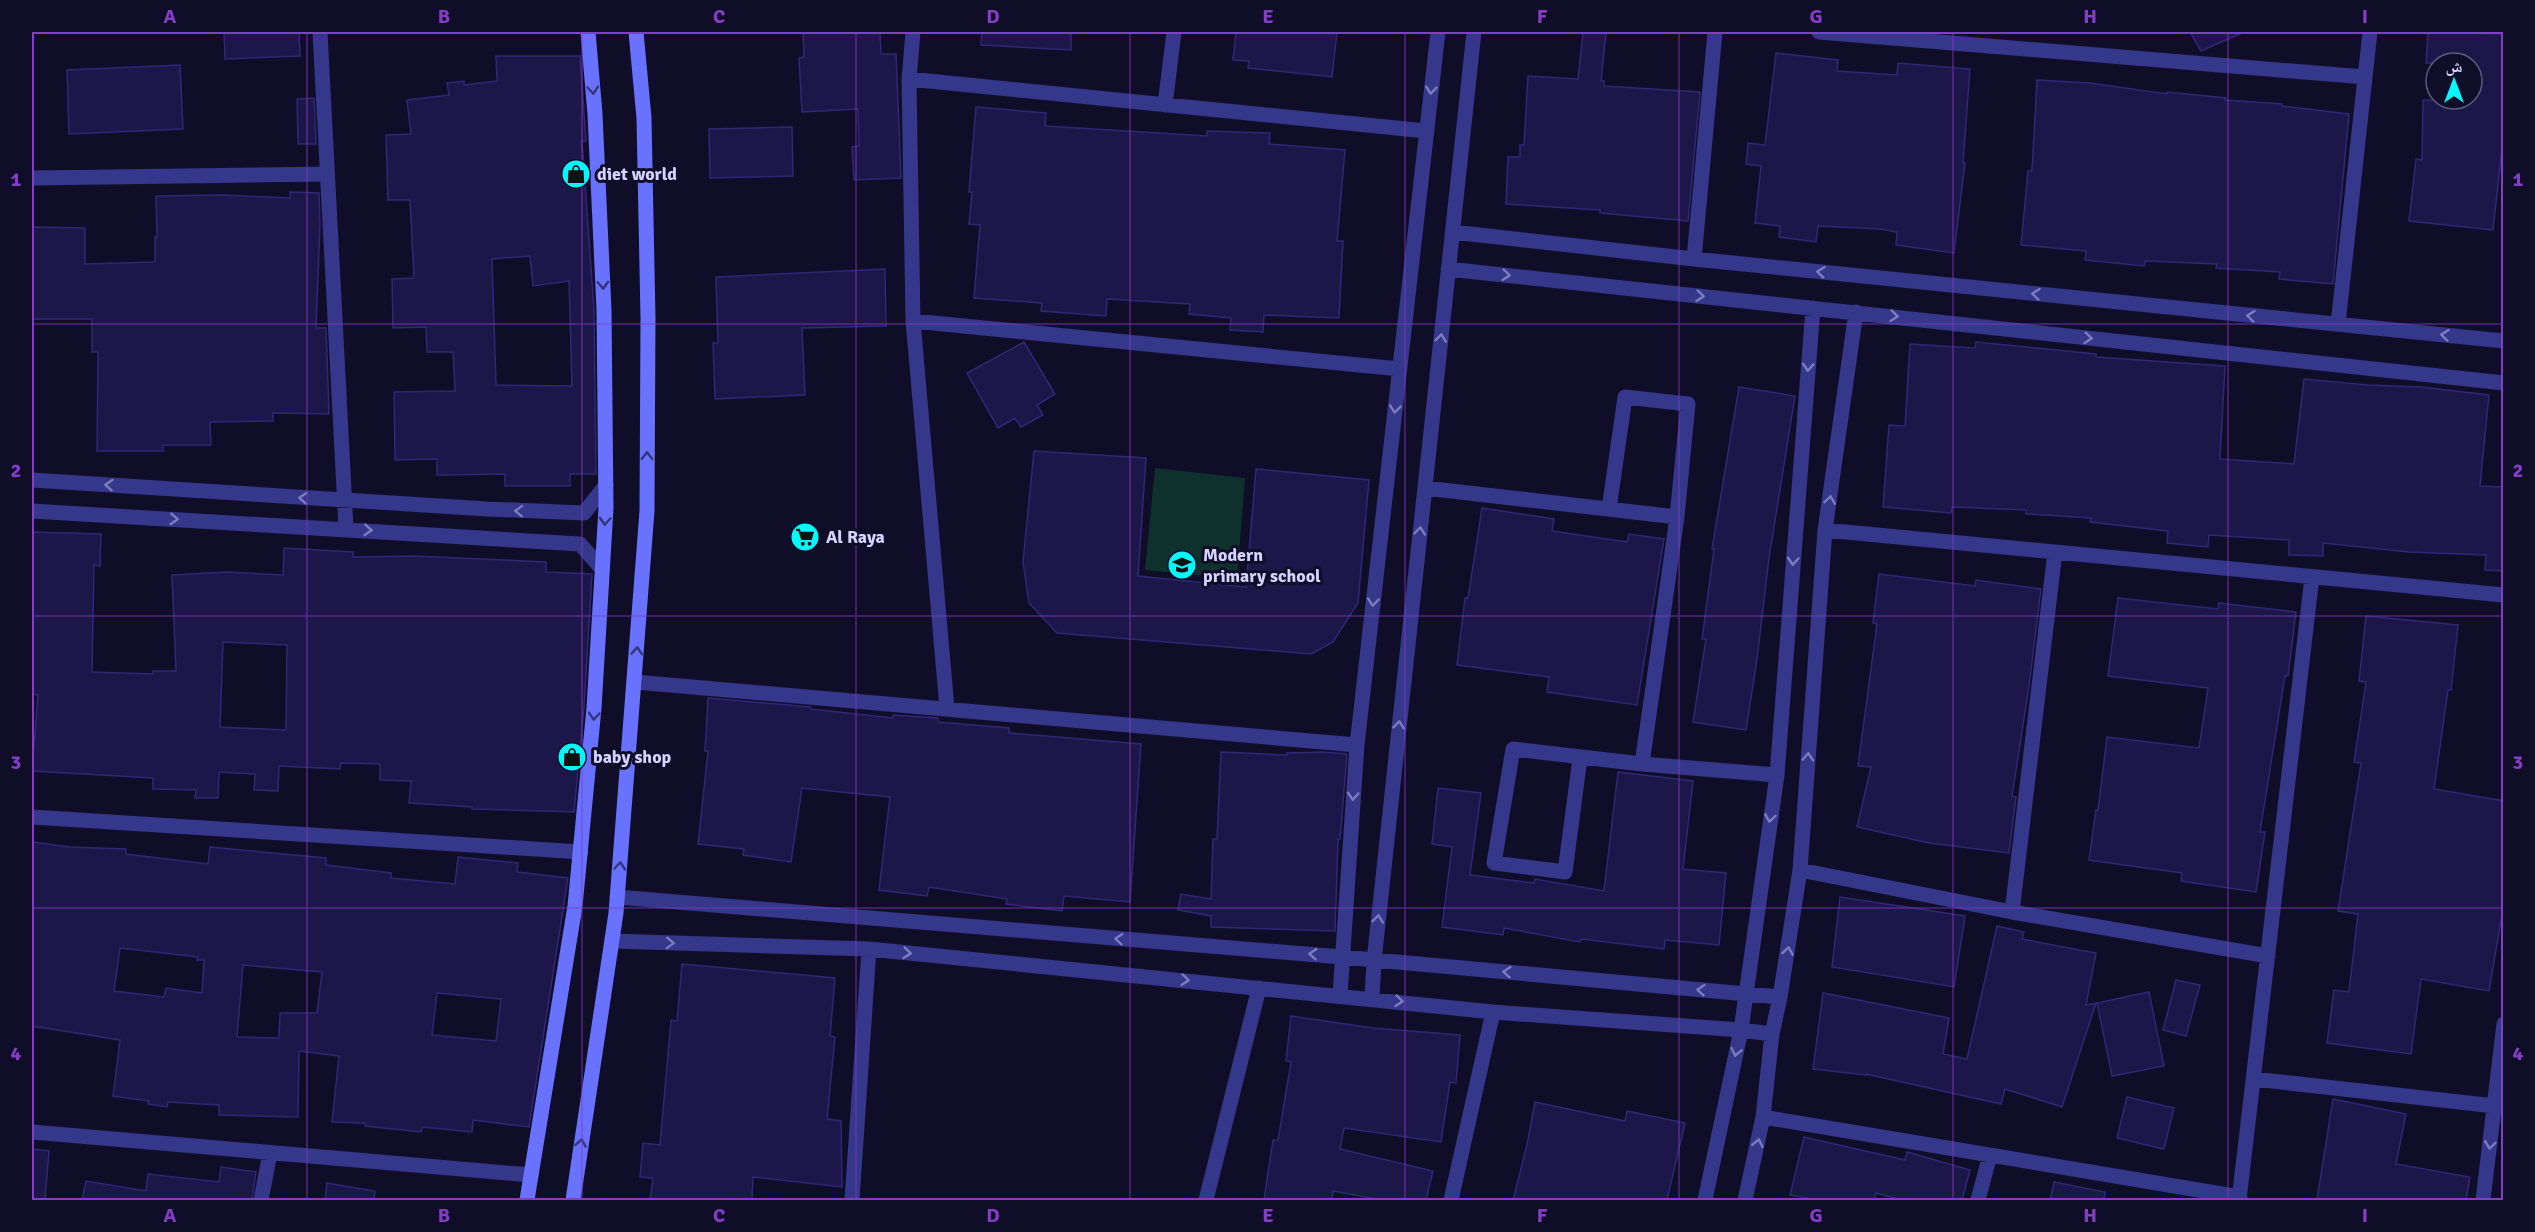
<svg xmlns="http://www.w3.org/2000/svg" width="2535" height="1232" font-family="Signika,'Noto Naskh Arabic',sans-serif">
  <rect width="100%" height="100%" fill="#0f0d27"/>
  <path fill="#0f312d" d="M 1155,468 L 1245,478 L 1237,579 L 1145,570 Z"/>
  <path fill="#1d1749" stroke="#302777" stroke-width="1.5" fill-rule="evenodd" d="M 224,32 L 299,32 L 300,56 L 225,59 Z
    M 803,32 L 880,32 L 881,54 L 896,54 L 901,178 L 854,180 L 852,147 L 859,146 L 858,109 L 802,112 L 799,58 L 804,57 Z
    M 982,32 L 1071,32 L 1071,50 L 981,45 Z
    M 1236,32 L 1337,32 L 1332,77 L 1248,68 L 1249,61 L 1233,60 Z
    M 1583,32 L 1606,32 L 1601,81 L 1604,81 L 1604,86 L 1700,92 L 1688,221 L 1600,213 L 1600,210 L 1506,204 L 1508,157 L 1520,157 L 1520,145 L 1524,145 L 1528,76 L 1578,79 Z
    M 2190,32 L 2244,32 L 2201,51 Z
    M 2428,32 L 2504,34 L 2502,148 L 2493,230 L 2409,221 L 2416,159 L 2422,160 L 2423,100 L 2472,100 L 2472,63 L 2426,63 Z
    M 1776,53 L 1838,60 L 1837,71 L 1897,75 L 1898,63 L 1970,69 L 1963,163 L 1965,163 L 1954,253 L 1896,245 L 1897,232 L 1880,229 L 1818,226 L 1816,242 L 1779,237 L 1780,226 L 1755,223 L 1761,166 L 1746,164 L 1748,143 L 1765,145 Z
    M 496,56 L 580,56 L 586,141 L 582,141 L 594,310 L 596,474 L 570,474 L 570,486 L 505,486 L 505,474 L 437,475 L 437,459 L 395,460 L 394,392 L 455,391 L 453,352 L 427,352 L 426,327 L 393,328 L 392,279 L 414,278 L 410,200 L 388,200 L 386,135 L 411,134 L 407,100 L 449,95 L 447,83 L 464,81 L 464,85 L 497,81 ZM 530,256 L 533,286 L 569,281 L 572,386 L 496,385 L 492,259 Z
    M 180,65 L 183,129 L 69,134 L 67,70 Z
    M 2037,80 L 2090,83 L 2167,94 L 2167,92 L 2226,98 L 2225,100 L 2282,104 L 2282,106 L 2349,114 L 2333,284 L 2279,279 L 2280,272 L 2216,268 L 2217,264 L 2145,261 L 2144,266 L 2085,260 L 2086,251 L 2021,245 L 2028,171 L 2032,171 Z
    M 314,98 L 316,144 L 298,144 L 297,99 Z
    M 976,107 L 1046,113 L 1045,126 L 1207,136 L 1207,131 L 1270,133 L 1269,144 L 1345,150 L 1337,241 L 1343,241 L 1339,318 L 1264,315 L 1263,332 L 1230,330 L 1231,318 L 1189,314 L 1190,304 L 1107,299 L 1106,316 L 1041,311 L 1042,303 L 974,298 L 980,225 L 969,224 L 972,192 L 969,192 Z
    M 792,127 L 793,176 L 710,178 L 709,129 Z
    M 290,192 L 319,193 L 320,224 L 316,328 L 326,328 L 329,414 L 273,413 L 273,421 L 210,422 L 211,445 L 163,445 L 163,451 L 97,451 L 98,352 L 92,352 L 92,319 L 33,319 L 33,227 L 85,228 L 85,264 L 155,262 L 155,237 L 157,237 L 156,196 L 223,195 L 290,198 Z
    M 885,269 L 886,326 L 802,328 L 805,395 L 715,399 L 713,343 L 718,343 L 716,277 Z
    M 1024,342 L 1055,394 L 1037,405 L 1043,415 L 1021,427 L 1015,418 L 998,428 L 967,373 Z
    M 1976,342 L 2096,354 L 2096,357 L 2225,366 L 2220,459 L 2294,464 L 2304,379 L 2368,385 L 2421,387 L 2489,395 L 2480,486 L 2504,487 L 2504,571 L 2485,570 L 2486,555 L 2409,552 L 2323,543 L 2323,556 L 2289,555 L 2289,540 L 2209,535 L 2208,547 L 2167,543 L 2168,531 L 2090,522 L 2091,518 L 2026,514 L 2026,510 L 1952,507 L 1951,513 L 1883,507 L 1889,425 L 1905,426 L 1910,344 L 1975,348 Z
    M 1739,387 L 1795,396 L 1769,558 L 1757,659 L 1746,730 L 1693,722 L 1706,639 L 1702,639 L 1714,549 L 1712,549 Z
    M 1034,451 L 1146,458 L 1138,576 L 1246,587 L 1256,469 L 1369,480 L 1358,603 L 1333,642 L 1311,654 L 1057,633 L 1029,603 L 1023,562 Z
    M 1482,508 L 1554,519 L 1552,531 L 1627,542 L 1629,534 L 1664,539 L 1637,705 L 1547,692 L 1549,677 L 1457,665 L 1465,598 L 1468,598 Z
    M 32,532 L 101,534 L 100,566 L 94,565 L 92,672 L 153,674 L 153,671 L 176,671 L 172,575 L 227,572 L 283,575 L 284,548 L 353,552 L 353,557 L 415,556 L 546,562 L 546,572 L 592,574 L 584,707 L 574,812 L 472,809 L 472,807 L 409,803 L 411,781 L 380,780 L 380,764 L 341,763 L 340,769 L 279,766 L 278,791 L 254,790 L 255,774 L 219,772 L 218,798 L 195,798 L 196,790 L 153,789 L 153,778 L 32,771 L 38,695 L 32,694 ZM 223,642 L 287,645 L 286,730 L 220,727 Z
    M 1879,574 L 1975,586 L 1976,580 L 2041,589 L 2029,686 L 2012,796 L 2016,797 L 2009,853 L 1929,843 L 1857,827 L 1871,767 L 1858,766 L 1877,624 L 1873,623 Z
    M 2118,598 L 2218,609 L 2219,603 L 2296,612 L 2288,676 L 2285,676 L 2260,832 L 2265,832 L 2256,892 L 2181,881 L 2182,873 L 2089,860 L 2096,810 L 2098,810 L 2107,737 L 2199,748 L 2208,688 L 2108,676 Z
    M 2366,616 L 2458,625 L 2451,690 L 2448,690 L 2434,789 L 2504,801 L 2504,903 L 2489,991 L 2421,979 L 2411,1054 L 2327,1043 L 2334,990 L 2349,992 L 2358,914 L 2338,911 L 2361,763 L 2354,762 L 2366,682 L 2359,681 Z
    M 708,698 L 811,707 L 811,709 L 893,718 L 893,715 L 938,718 L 938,722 L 1009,728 L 1009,733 L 1141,744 L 1130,902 L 1064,896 L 1062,911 L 1006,904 L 1007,899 L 929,887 L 927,896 L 879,890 L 890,797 L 802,788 L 791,862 L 743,855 L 744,849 L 698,844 L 708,751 L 705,751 Z
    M 1221,752 L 1287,755 L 1287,753 L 1323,752 L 1347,754 L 1340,839 L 1338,839 L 1335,931 L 1211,927 L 1211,916 L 1178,910 L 1181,894 L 1211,899 L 1213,839 L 1217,839 Z
    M 1618,772 L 1693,781 L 1683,869 L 1726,873 L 1719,945 L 1665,940 L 1664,949 L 1581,939 L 1580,942 L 1504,928 L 1503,935 L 1442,927 L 1452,847 L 1432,844 L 1438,788 L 1481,793 L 1470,875 L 1534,883 L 1535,879 L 1604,891 Z
    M 32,842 L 70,847 L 126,849 L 126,854 L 208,864 L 210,847 L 326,858 L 326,865 L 391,873 L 391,878 L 455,884 L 458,857 L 518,863 L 517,872 L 568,878 L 529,1127 L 473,1120 L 472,1132 L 422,1127 L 421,1132 L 365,1126 L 365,1123 L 332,1122 L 339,1056 L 299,1051 L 298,1117 L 219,1115 L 219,1105 L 168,1102 L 167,1107 L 148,1104 L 149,1101 L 113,1096 L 120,1040 L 32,1026 ZM 120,948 L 198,957 L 197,960 L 204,960 L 202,993 L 166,988 L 164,997 L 114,991 ZM 243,965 L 322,972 L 317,1013 L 280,1013 L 279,1038 L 237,1037 ZM 437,993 L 501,999 L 496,1041 L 432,1035 Z
    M 1840,897 L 1965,916 L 1954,987 L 1832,967 Z
    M 1997,926 L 2024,932 L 2022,939 L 2096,953 L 2086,1005 L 2096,1003 L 2062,1107 L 2005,1089 L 2001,1104 L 1866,1074 L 1866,1075 L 1813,1069 L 1823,993 L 1949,1018 L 1943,1054 L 1967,1059 Z
    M 682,964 L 835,978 L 830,1036 L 835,1037 L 827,1119 L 841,1121 L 842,1187 L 753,1177 L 752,1200 L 650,1200 L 653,1178 L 640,1177 L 643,1143 L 660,1145 L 671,1020 L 677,1021 Z
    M 2176,980 L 2200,985 L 2186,1036 L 2163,1030 Z
    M 2149,992 L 2164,1066 L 2112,1076 L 2097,1003 Z
    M 1291,1016 L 1373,1028 L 1460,1035 L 1456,1083 L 1450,1082 L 1441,1142 L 1344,1128 L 1340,1149 L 1433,1171 L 1426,1200 L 1382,1200 L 1333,1191 L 1332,1200 L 1264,1200 L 1273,1140 L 1278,1140 L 1291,1062 L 1286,1061 Z
    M 2127,1097 L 2174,1108 L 2164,1149 L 2117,1138 Z
    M 2333,1099 L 2406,1114 L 2396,1164 L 2470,1177 L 2466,1200 L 2317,1200 Z
    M 1535,1102 L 1625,1121 L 1627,1111 L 1685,1123 L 1667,1200 L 1513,1200 L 1527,1145 Z
    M 1804,1137 L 1905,1160 L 1907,1152 L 1970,1170 L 1962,1200 L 1902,1200 L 1876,1193 L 1874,1200 L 1817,1200 L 1790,1195 Z
    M 32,1149 L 49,1151 L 45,1200 L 32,1200 Z
    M 221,1167 L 256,1172 L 252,1200 L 82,1200 L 86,1181 L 146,1191 L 148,1174 L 219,1182 Z
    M 2054,1182 L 2105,1192 L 2104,1200 L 2050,1200 Z
    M 327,1183 L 375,1191 L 374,1200 L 325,1200 Z"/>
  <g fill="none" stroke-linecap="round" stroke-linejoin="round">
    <path stroke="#34378a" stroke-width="15" d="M 320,32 L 346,528
      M 913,32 L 909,79 L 913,321 L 947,708
      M 1819,32 L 2365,77
      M 909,79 L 1426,131
      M 1165,105 L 1174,32
      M 32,178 L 327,174
      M 1453,232 L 1694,259 L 2504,341
      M 1694,259 L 1715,32
      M 1448,269 L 2504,383
      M 913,321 L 1400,369
      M 2338,324 L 2370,32
      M 32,480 L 487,509 L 584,513 L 606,485
      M 1425,488 L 1677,517 L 1642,764 L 1513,749 L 1494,863 L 1565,872 L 1580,758
      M 1609,509 L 1625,397 L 1688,404 L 1677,517
      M 32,511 L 580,544 L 602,569
      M 1825,530 L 2504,595
      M 635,682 L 1357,745
      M 1642,764 L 1777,775
      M 32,817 L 581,852
      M 1800,870 L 2012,912 L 2268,956
      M 617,897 L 1342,957 L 1780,997
      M 2012,912 L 2055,552
      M 612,941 L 869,949 L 1493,1012 L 1741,1030 L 1772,1034
      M 1340,995 L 1357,745 L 1438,32
      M 1372,998 L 1374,961 L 1474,32
      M 2254,1079 L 2495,1106
      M 1763,1117 L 2240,1197
      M 32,1132 L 531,1175
      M 261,1200 L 270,1153
      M 852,1200 L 869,949
      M 1206,1200 L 1259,988
      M 1451,1200 L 1493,1012
      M 1705,1200 L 1741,1030 L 1777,775 L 1813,308
      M 1745,1200 L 1763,1117 L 1772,1034 L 1780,997 L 1800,870 L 1825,530 L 1856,312
      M 1978,1200 L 1990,1155
      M 2239,1200 L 2312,577
      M 2483,1200 L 2504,1024"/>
    <path stroke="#6972ff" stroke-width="15" d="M 527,1200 L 575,906 L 594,708 L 606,508 L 604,310 L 595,114 L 588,32
      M 573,1200 L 616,913 L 647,511 L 648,318 L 644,118 L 636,32"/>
  </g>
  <defs><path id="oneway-chevron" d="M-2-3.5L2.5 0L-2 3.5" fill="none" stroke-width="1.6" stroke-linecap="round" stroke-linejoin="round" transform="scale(1.5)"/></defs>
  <g stroke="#33357d">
    <use href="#oneway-chevron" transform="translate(593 90) rotate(85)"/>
    <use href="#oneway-chevron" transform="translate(603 285) rotate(87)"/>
    <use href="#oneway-chevron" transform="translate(647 456) rotate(-90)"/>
    <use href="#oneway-chevron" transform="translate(605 521) rotate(93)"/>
    <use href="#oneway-chevron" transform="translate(637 651) rotate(-86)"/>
    <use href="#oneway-chevron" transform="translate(594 716) rotate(95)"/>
    <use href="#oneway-chevron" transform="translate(620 866) rotate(-85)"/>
    <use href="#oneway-chevron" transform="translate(581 1143) rotate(-81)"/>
  </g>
  <g stroke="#7c7dbf">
    <use href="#oneway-chevron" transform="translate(1431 90) rotate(96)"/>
    <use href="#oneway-chevron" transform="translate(1821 272) rotate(-174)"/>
    <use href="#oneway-chevron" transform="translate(1506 275) rotate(6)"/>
    <use href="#oneway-chevron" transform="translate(2036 294) rotate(-174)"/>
    <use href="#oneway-chevron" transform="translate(1700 296) rotate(6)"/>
    <use href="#oneway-chevron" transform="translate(1894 316) rotate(6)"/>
    <use href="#oneway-chevron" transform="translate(2251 316) rotate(-174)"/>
    <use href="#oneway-chevron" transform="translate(2445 335) rotate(-174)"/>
    <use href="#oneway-chevron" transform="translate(1441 338) rotate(-84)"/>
    <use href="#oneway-chevron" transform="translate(2088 338) rotate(6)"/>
    <use href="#oneway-chevron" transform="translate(1808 367) rotate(94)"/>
    <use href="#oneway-chevron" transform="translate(1395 409) rotate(96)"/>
    <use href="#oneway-chevron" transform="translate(109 485) rotate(-176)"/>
    <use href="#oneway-chevron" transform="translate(303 498) rotate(-176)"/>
    <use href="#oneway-chevron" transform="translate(1830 500) rotate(-82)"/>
    <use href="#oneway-chevron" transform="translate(519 511) rotate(-178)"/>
    <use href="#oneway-chevron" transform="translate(174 519) rotate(3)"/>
    <use href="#oneway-chevron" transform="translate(368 530) rotate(4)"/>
    <use href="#oneway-chevron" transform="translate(1420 531) rotate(-84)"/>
    <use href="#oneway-chevron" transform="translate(1793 561) rotate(94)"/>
    <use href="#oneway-chevron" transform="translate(1373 602) rotate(96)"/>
    <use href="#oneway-chevron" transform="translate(1399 725) rotate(-84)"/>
    <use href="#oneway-chevron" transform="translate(1808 757) rotate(-86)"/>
    <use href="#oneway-chevron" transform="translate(1353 796) rotate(94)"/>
    <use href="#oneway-chevron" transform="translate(1770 818) rotate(98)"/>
    <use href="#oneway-chevron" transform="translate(1378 919) rotate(-84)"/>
    <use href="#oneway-chevron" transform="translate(1119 939) rotate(-175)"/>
    <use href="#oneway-chevron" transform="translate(670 943) rotate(2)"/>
    <use href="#oneway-chevron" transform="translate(1788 951) rotate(-81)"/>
    <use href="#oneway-chevron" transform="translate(907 953) rotate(6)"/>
    <use href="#oneway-chevron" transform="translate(1313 954) rotate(-175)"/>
    <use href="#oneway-chevron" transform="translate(1507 972) rotate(-175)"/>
    <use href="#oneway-chevron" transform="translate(1185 980) rotate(6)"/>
    <use href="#oneway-chevron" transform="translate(1701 990) rotate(-175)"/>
    <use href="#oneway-chevron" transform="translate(1399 1001) rotate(6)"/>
    <use href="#oneway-chevron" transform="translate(1736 1052) rotate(102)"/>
    <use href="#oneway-chevron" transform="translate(1758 1143) rotate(-78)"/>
    <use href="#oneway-chevron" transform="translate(2490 1145) rotate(97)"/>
  </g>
  <path fill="none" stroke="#843dc5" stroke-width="1.5" stroke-opacity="0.55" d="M 307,32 L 307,1200M 582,32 L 582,1200M 856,32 L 856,1200M 1130,32 L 1130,1200M 1405,32 L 1405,1200M 1679,32 L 1679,1200M 1953,32 L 1953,1200M 2228,32 L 2228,1200M 32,324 L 2504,324M 32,616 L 2504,616M 32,908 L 2504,908"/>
  <defs>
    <g id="shop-disc" transform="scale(1.5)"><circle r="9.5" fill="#00f9fd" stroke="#0f0d27"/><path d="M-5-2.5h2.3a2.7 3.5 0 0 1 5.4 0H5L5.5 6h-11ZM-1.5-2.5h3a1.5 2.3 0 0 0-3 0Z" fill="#111"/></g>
    <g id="supermarket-disc" transform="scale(1.5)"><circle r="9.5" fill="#00f9fd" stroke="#0f0d27"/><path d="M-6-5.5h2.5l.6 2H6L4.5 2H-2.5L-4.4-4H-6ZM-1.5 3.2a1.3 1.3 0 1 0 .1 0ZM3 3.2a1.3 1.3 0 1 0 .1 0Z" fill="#111"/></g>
    <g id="school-disc" transform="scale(1.5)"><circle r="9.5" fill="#00f9fd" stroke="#0f0d27"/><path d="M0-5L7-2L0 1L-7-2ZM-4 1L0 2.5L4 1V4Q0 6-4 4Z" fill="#111"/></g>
  </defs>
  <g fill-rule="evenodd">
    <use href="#shop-disc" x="576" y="174"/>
    <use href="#supermarket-disc" x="805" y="537"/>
    <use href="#school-disc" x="1182" y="565"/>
    <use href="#shop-disc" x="572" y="757"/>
  </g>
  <g text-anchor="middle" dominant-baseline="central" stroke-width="6" stroke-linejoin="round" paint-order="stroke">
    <g font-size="18" font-weight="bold" fill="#d4d2ff" stroke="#0f0d27" text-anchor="start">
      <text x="597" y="174">diet world</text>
      <text x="826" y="537">Al Raya</text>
      <text x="1203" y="555">Modern<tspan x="1203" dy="21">primary school</tspan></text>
      <text x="593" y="757">baby shop</text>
    </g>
  </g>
  <rect width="2535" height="1232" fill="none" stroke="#0f0d27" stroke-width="66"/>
  <g transform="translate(2454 81)"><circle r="28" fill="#0f0d27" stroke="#5e5c7d" stroke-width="1.5"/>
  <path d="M0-4.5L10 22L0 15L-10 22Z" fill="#00f9fd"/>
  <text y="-9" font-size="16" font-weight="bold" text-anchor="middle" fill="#d4d2ff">ش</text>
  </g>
  <rect x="33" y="33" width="2469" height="1166" fill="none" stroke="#843dc5" stroke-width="2"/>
  <g font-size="20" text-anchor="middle" font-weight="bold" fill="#843dc5">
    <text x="170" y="23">A</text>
    <text x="444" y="23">B</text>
    <text x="719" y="23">C</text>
    <text x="993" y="23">D</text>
    <text x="1268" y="23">E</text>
    <text x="1542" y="23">F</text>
    <text x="1816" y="23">G</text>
    <text x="2090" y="23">H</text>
    <text x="2365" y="23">I</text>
    <text x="16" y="186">1</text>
    <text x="2518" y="186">1</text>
    <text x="16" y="477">2</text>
    <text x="2518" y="477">2</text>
    <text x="16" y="769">3</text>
    <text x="2518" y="769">3</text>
    <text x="16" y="1060">4</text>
    <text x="2518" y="1060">4</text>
    <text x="170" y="1222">A</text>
    <text x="444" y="1222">B</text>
    <text x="719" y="1222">C</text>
    <text x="993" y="1222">D</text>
    <text x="1268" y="1222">E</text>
    <text x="1542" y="1222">F</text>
    <text x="1816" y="1222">G</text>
    <text x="2090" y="1222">H</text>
    <text x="2365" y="1222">I</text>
  </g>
</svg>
